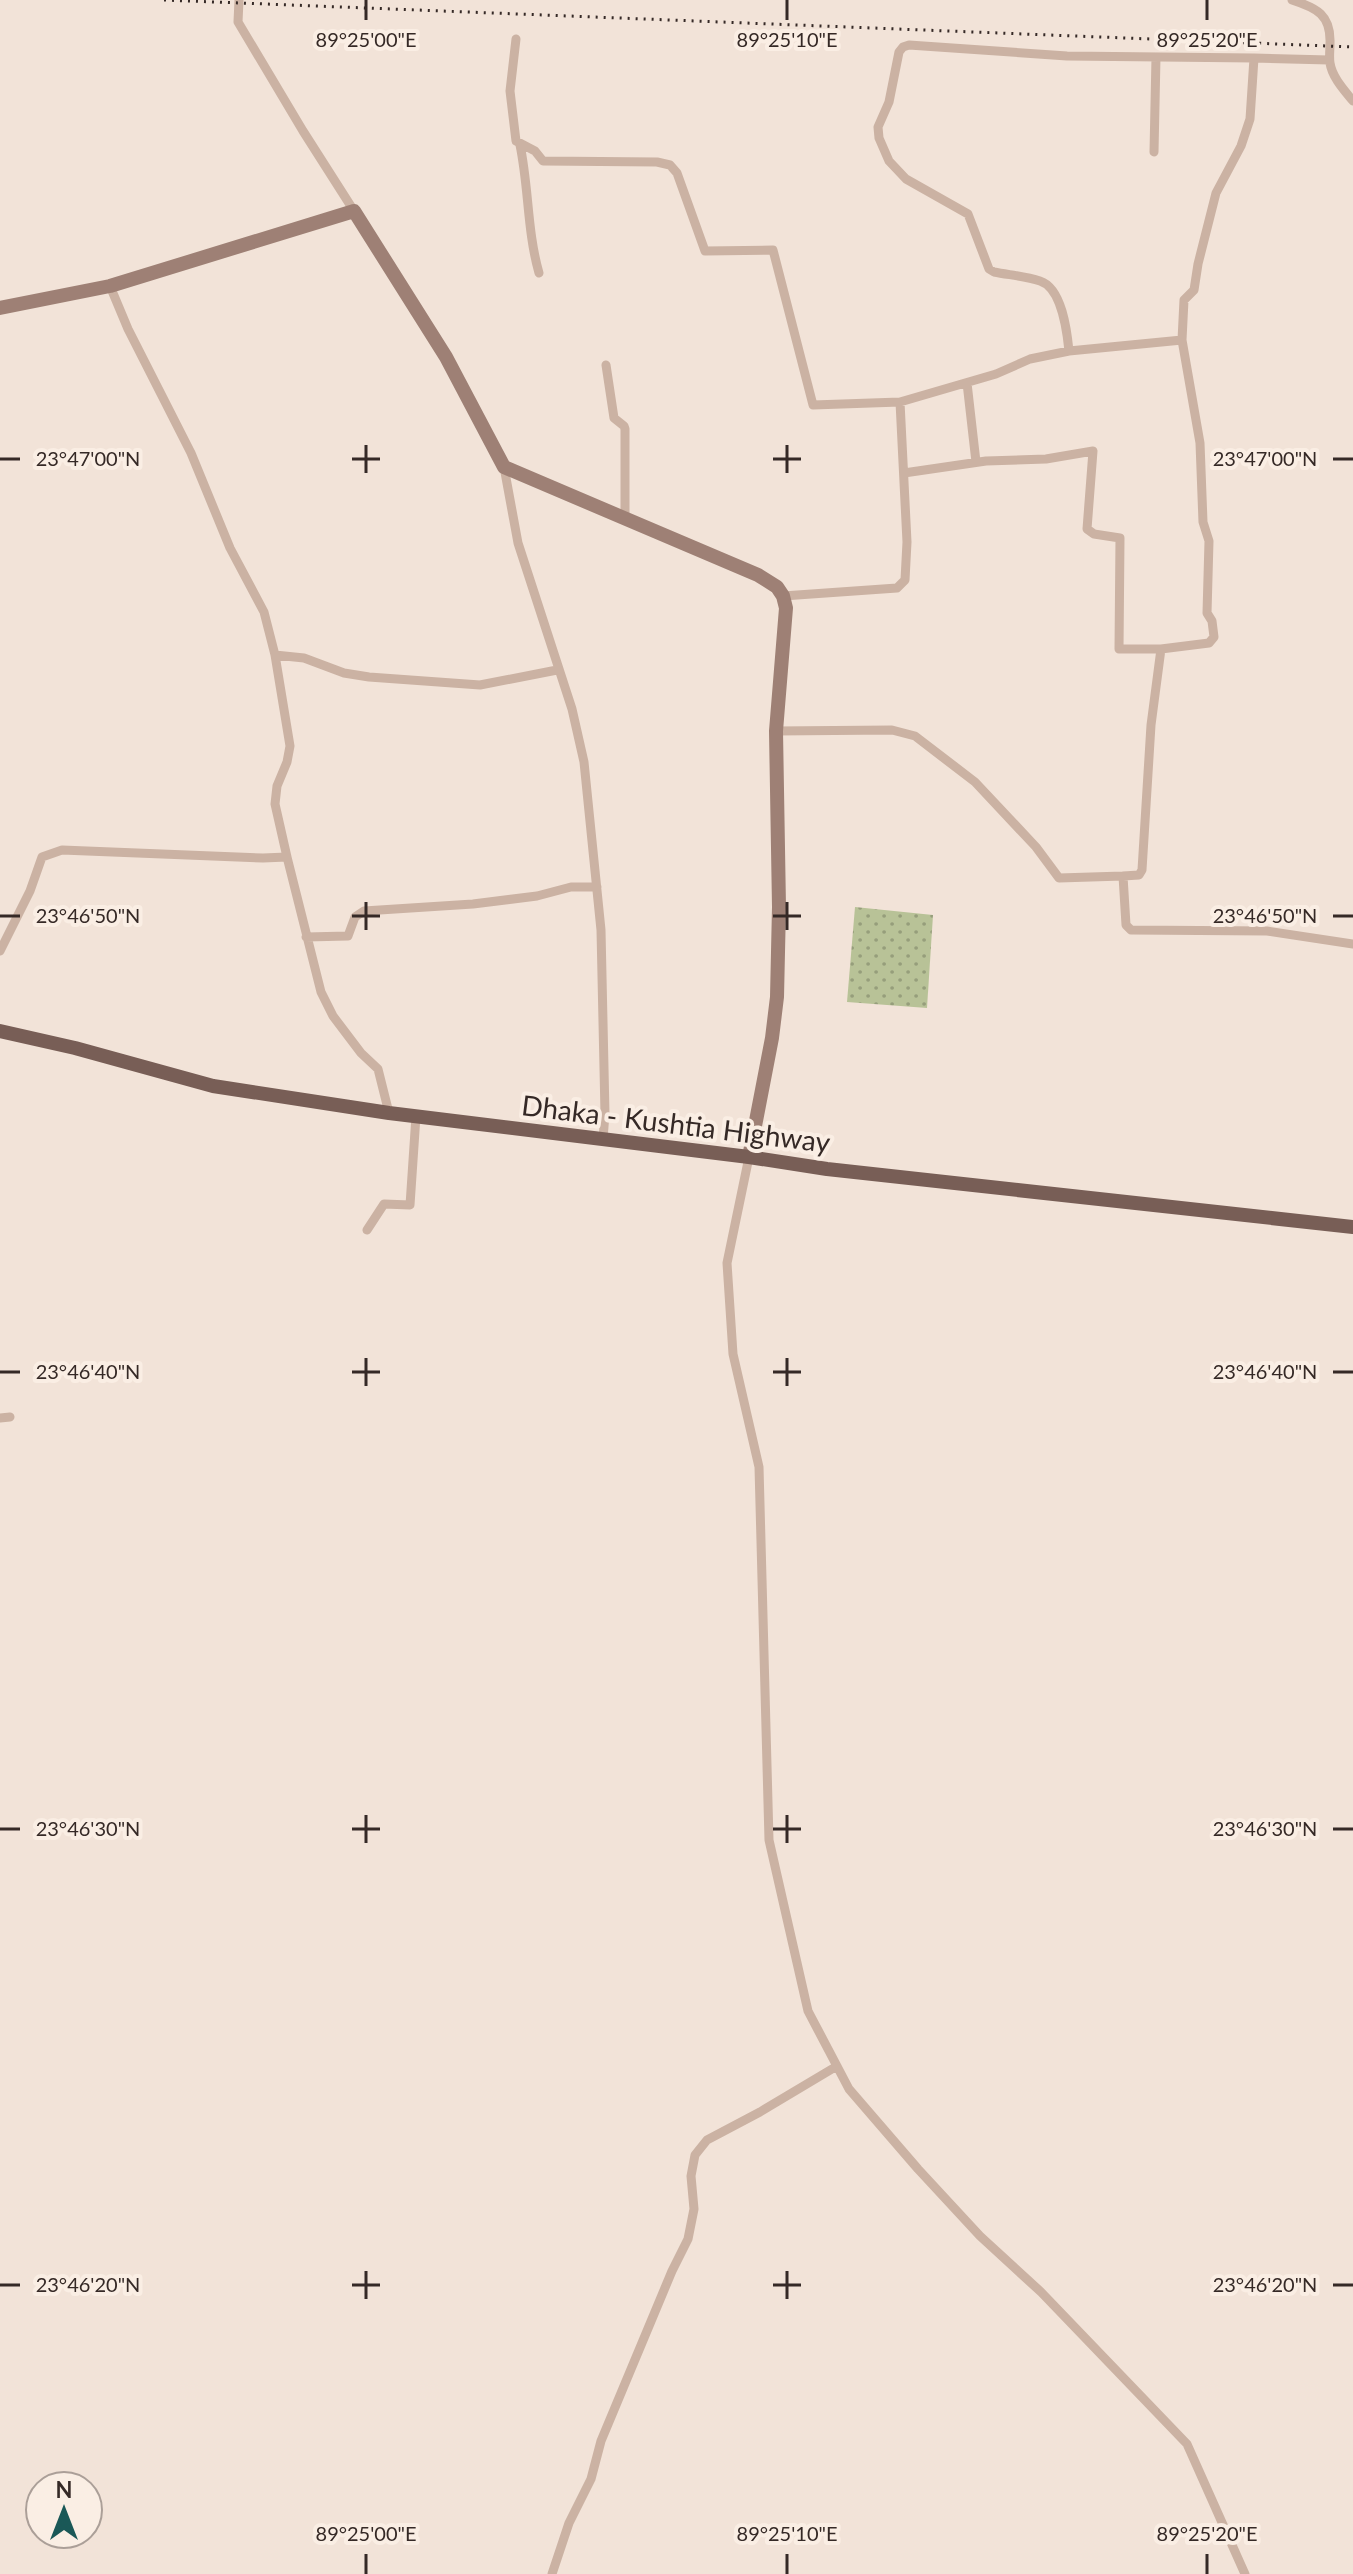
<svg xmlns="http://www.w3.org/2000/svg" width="1353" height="2574" font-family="Lato,sans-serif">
  <defs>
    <pattern id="park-dots" width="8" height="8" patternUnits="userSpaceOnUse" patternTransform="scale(2)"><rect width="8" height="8" fill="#b8c297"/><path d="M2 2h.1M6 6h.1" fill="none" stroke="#969e7b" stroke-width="1.8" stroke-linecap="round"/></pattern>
  </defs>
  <rect width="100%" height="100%" fill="#f2e3d8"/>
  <path fill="url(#park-dots)" d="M 855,907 L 933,915 L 927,1008 L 847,1002 Z"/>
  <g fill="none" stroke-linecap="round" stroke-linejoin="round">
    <path stroke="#cbb2a3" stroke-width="9" d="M 239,0 L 238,22 L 303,131 L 354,211
      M 1292,0 C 1317,8 1331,15 1330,43 C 1330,50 1329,57 1330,63 C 1332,77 1344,90 1353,101
      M 516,39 L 510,91 L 516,141 L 535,151 L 543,161 L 657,162 L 670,165 L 677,173 L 705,251 L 773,250 L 813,405 L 900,402 L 996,374 L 1030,359 L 1069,351 L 1182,340
      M 520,145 C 529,188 527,231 539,273
      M 1154,152 L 1156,57
      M 110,286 L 128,329 L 191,453 L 230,548 L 264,612 L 275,655 L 290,746 L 287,762 L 277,786 L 275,804 L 287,857
      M 1069,351 C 1067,331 1062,288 1040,281 C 1025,276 1009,275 994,272 L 989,269 L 968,214 L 906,179 L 889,161 L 879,138 L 878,127 L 889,102 L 899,52 L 903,47 L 909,45 L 1067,56 L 1254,58
      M 606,365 L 614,418 L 624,426 L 625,429 L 625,520
      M 967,383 L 976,462
      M 504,467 L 518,543 L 572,709 L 584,762 L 601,930 L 605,1114 L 603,1139
      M 904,473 L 986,461 L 1046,459 L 1093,451 L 1087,529 L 1094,534 L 1120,538 L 1119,649 L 1161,649
      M 783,596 L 897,588 L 905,580 L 907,542 L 900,402
      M 275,655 L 304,658 L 344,673 L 369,677 L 480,685 L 557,670
      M 776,731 L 892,730 L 915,736 L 975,782 L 1036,847 L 1059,878 L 1123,876 L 1126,925 L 1131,930 L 1267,931 L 1353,944
      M 1123,876 L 1139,875 L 1142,870 L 1151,725 L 1161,649 L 1209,643 L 1214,637 L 1212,621 L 1207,613 L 1209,541 L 1203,522 L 1200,443 L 1182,340 L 1184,300 L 1194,290 L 1198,264 L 1216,193 L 1241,146 L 1250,119 L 1254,58 L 1329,60
      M 306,937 L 348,936 L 355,917 L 364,911 L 473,904 L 537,896 L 571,887 L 597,887
      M 0,951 L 30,891 L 42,857 L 62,850 L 263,858 L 287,857 L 321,992 L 333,1016 L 361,1053 L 378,1069 L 389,1113
      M 749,1157 L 727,1263 L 733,1354 L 759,1467 L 769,1840 L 808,2011 L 849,2089 L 918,2169 L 980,2236 L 1041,2292 L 1187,2444 L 1245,2574
      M 367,1230 L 384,1204 L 410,1205 L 416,1116
      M 0,1418 L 10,1417
      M 552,2574 L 569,2523 L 591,2479 L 601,2441 L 672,2271 L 688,2239 L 694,2209 L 691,2176 L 695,2155 L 707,2140 L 760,2112 L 837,2066"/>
    <path stroke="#9e8075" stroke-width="14" d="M 0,308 L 110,286 L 354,211 L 446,357 L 504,467 L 758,575 L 777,587 L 783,596 L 786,608 L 776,731 L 779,907 L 777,997 L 772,1038 L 749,1157"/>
    <path stroke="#785e56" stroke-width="14" d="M 0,1031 L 75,1048 L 213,1086 L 389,1113 L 749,1157 L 827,1169 L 1353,1227"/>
    <path stroke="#352926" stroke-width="3" stroke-dasharray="2 6" stroke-linecap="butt" d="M 164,0 L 1353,47"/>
  </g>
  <path fill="none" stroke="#352926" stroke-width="3" d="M 366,0 L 366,20M 787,0 L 787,20M 1207,0 L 1207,20M 366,445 L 366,473M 787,445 L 787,473M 0,459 L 20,459M 352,459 L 380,459M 773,459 L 801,459M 1333,459 L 1353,459M 366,902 L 366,930M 787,902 L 787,930M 0,916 L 20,916M 352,916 L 380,916M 773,916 L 801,916M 1333,916 L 1353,916M 366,1358 L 366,1386M 787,1358 L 787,1386M 0,1372 L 20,1372M 352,1372 L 380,1372M 773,1372 L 801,1372M 1333,1372 L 1353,1372M 366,1815 L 366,1843M 787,1815 L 787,1843M 0,1829 L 20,1829M 352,1829 L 380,1829M 773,1829 L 801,1829M 1333,1829 L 1353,1829M 366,2271 L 366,2299M 787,2271 L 787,2299M 0,2285 L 20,2285M 352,2285 L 380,2285M 773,2285 L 801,2285M 1333,2285 L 1353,2285M 366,2554 L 366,2574M 787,2554 L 787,2574M 1207,2554 L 1207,2574"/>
  <g text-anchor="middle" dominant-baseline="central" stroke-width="8" stroke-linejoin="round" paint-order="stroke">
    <g font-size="28" fill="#352926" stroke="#faeee4">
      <text transform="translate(676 1123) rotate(7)">Dhaka - Kushtia Highway</text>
    </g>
  </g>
  <g font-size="20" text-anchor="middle" fill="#352926" stroke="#faeee4" stroke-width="8" stroke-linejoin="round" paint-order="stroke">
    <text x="366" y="47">89°25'00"E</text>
    <text x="787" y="47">89°25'10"E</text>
    <text x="1207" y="47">89°25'20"E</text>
    <text x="88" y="466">23°47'00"N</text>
    <text x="1265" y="466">23°47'00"N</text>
    <text x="88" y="923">23°46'50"N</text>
    <text x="1265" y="923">23°46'50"N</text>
    <text x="88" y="1379">23°46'40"N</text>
    <text x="1265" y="1379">23°46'40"N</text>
    <text x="88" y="1836">23°46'30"N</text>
    <text x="1265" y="1836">23°46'30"N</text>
    <text x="88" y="2292">23°46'20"N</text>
    <text x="1265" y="2292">23°46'20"N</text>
    <text x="366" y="2541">89°25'00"E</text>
    <text x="787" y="2541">89°25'10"E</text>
    <text x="1207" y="2541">89°25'20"E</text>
  </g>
  <g transform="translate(64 2510)"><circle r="38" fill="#faeee4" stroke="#ab9f98" stroke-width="2"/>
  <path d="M0-6L14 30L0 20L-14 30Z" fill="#1a5857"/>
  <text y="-12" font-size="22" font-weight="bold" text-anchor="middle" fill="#352926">N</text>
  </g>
</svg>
